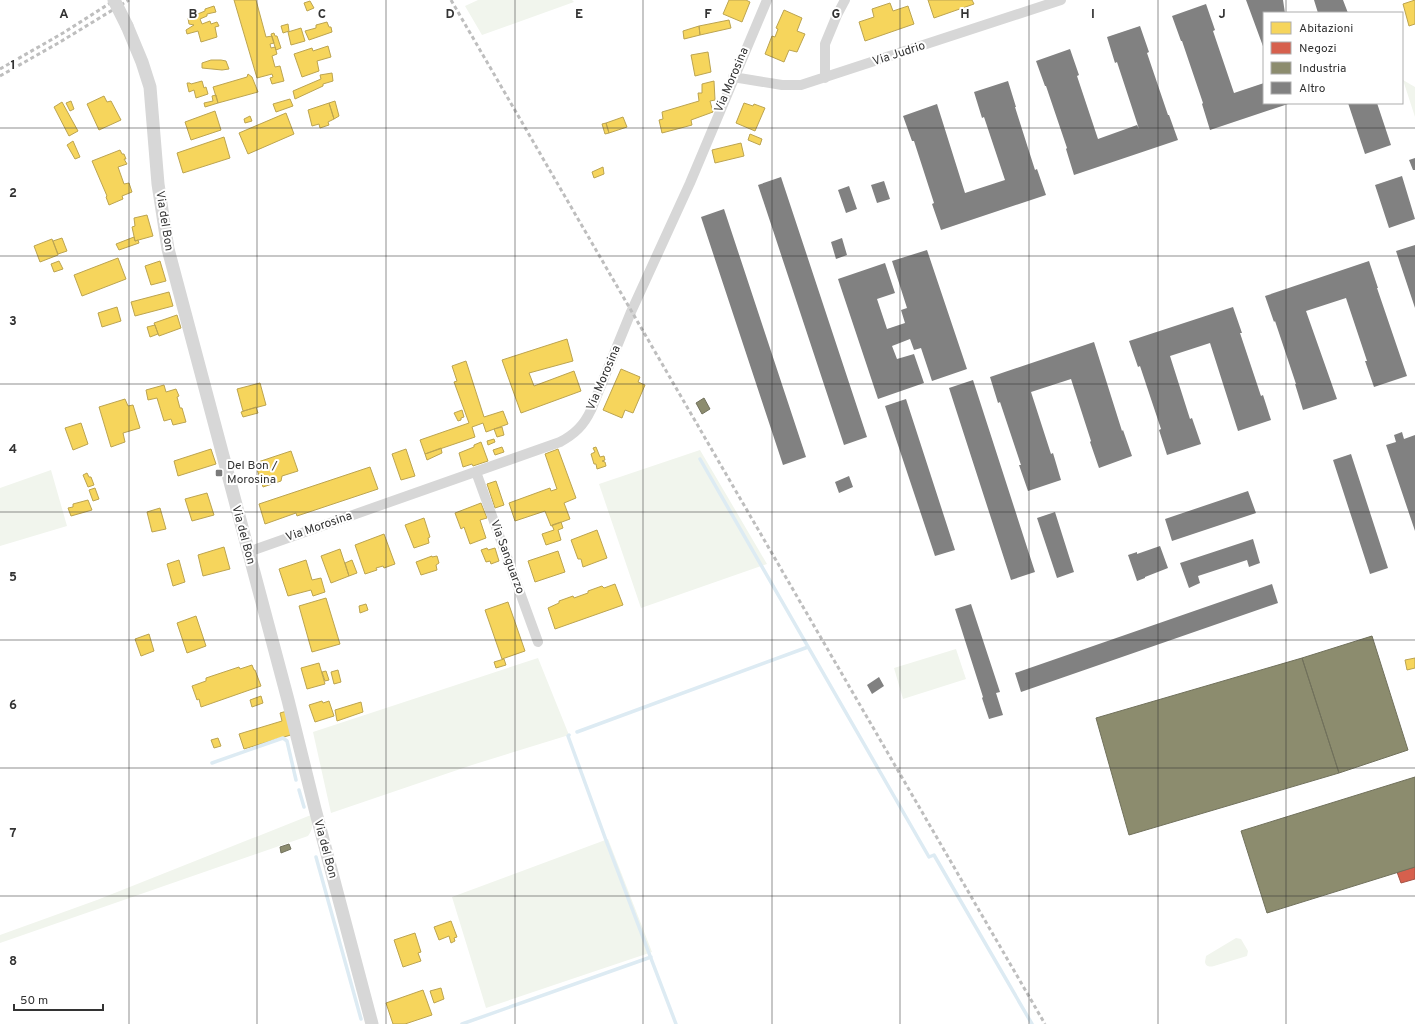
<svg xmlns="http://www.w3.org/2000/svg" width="1415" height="1024" font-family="Overpass,sans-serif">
  <rect width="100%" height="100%" fill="#fff"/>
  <path fill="#f1f5ed" d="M 478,0 L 572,0 L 574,2 L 482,35 L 465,6 Z
    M 1403,80 L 1415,87 L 1415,117 Z
    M 700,450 L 767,564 L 641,608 L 599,484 Z
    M 51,470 L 67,526 L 0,546 L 0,488 Z
    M 956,649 L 966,679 L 903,699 L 894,668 Z
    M 538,658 L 569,735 L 472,765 L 331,813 L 313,732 Z
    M 311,815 C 313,824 313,829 308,836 L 0,943 L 0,935 L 97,900 Z
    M 608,839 L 652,952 L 486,1008 L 452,897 Z
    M 1236,938 L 1241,939 L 1248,951 L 1247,956 L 1214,966 C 1210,967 1206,967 1205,962 L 1206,956 Z"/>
  <path fill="#f6d55c" stroke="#bca450" d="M 234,0 L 256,0 L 266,37 L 272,36 L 274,43 L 270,44 L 271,48 L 275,47 L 277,54 L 272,56 L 275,67 L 280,66 L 284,81 L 272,84 L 270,78 L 273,77 L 272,74 L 257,78 Z
    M 729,0 L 746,0 L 750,2 L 742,22 L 723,14 Z
    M 928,0 L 972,0 L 974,4 L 934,18 Z
    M 1415,0 L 1415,24 L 1409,26 L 1403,4 Z
    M 310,1 L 314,8 L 307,11 L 304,3 Z
    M 890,3 L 893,11 L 908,6 L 914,24 L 865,41 L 859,22 L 874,17 L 872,9 Z
    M 214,6 L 216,12 L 207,14 L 207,16 L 200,19 L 202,24 L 210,21 L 211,24 L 217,22 L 219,26 L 215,27 L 217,37 L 201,42 L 198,31 L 187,34 L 186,30 L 194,25 L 189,24 L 188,18 L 205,11 L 205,9 Z
    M 784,10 L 802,18 L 797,31 L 805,34 L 797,52 L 789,50 L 784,62 L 765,54 L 772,36 L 775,37 L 778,29 L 776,28 Z
    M 729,20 L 731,28 L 700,35 L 699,26 Z
    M 327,22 L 329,27 L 331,27 L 332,32 L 309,40 L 305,31 L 316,28 L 316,25 Z
    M 288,24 L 289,31 L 283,33 L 281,26 Z
    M 699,26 L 700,35 L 684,39 L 683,31 Z
    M 301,28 L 305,41 L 291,45 L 288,32 Z
    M 274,33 L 275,36 L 277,36 L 281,48 L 276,50 L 271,34 Z
    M 328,46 L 331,57 L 317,61 L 319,71 L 302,77 L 294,54 L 312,48 L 313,51 Z
    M 708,52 L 711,72 L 695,76 L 691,55 Z
    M 211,60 L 221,60 L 226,61 L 229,69 L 222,70 L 202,68 L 202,63 Z
    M 332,73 L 333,81 L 323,84 L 323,86 L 295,99 L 293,91 L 321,79 L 320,75 Z
    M 248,74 L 252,77 L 258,92 L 218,103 L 213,87 L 247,77 Z
    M 202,81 L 204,88 L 206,87 L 208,94 L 196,98 L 194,90 L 189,92 L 187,83 L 190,83 L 191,84 Z
    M 714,81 L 715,100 L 710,101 L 713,112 L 691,120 L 692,125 L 662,133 L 659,120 L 663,119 L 662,112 L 699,101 L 698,93 L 702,93 L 702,84 Z
    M 216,95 L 218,103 L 205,107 L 204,103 L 213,101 L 212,96 Z
    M 104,96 L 107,102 L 111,101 L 121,120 L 99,130 L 87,104 Z
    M 290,99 L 293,106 L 276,112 L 273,104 Z
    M 71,101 L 74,109 L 70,111 L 66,103 Z
    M 335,101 L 339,116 L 334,119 L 329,103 Z
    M 62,102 L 78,131 L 69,136 L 54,107 Z
    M 329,103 L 334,119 L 328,122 L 329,125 L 320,128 L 319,124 L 312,126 L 308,110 Z
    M 744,103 L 753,106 L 754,104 L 765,108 L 755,131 L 736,123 Z
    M 215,111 L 221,130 L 191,140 L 185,122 Z
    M 286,113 L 294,134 L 248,154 L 239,133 Z
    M 250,116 L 252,121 L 245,123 L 244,119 Z
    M 623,117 L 627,127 L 609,133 L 606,123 Z
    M 606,123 L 609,133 L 605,134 L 602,124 Z
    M 750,134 L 762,139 L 760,145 L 748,140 Z
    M 224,137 L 230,158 L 183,173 L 177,153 Z
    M 73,141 L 80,157 L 75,159 L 67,145 Z
    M 741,143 L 744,156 L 715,163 L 712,150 Z
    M 120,150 L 122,154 L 124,154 L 126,159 L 124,159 L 127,164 L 118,167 L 124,184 L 129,183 L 132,192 L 122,196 L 123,199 L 109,205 L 106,197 L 107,196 L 92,161 Z
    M 603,167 L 604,174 L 594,178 L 592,172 Z
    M 147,215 L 153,236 L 135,241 L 132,227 L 135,226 L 134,218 Z
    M 134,237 L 135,241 L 138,240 L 139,243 L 119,250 L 116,244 Z
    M 62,238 L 67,251 L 58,254 L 53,241 Z
    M 52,239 L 58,255 L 40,262 L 34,246 Z
    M 118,258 L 126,279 L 82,296 L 74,275 Z
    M 59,261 L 63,269 L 54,272 L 51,264 Z
    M 160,261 L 166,281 L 151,285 L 145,266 Z
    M 169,292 L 173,306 L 135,316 L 131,302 Z
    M 117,307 L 121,321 L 102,327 L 98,313 Z
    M 177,315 L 181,328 L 159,336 L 154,323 Z
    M 155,325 L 158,334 L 150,337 L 147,327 Z
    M 567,339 L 573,361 L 529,373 L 534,386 L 574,371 L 581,391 L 521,413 L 502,360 Z
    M 466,361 L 484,417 L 503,411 L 508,424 L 486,432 L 483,423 L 472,427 L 475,437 L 425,454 L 420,440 L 469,423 L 454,382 L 457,381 L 452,366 Z
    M 621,369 L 640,377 L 638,382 L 645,385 L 633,413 L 625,410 L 622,418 L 603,410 Z
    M 260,383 L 266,405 L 243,411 L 237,389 Z
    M 164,385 L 166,392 L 176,389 L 179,396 L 177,397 L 180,408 L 182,408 L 186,422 L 173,425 L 171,419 L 164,421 L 157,398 L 148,400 L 146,390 Z
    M 125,399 L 128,406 L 133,405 L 140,428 L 123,433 L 125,442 L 111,447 L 99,407 Z
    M 256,407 L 258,413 L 243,417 L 241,412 Z
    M 462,410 L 464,417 L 461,418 L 461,420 L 458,421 L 454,413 Z
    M 81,423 L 88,444 L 73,450 L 65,428 Z
    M 502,427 L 504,435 L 497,437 L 494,429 Z
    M 494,439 L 495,442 L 488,445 L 487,441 Z
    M 481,442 L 488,461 L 473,466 L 472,464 L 463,467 L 459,453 L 474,447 L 474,445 Z
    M 502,447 L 504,452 L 495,455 L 493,450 Z
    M 596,447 L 600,457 L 604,456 L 605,460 L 602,461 L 605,462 L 606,466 L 597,469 L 596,464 L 594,464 L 591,454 L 595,452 L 593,448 Z
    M 441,448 L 442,453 L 427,460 L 425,454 Z
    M 211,449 L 216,464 L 178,476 L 174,461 Z
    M 406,449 L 415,476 L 401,480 L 392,454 Z
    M 558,449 L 576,498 L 564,503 L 570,519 L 551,526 L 545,511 L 515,521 L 509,503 L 550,488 L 551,491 L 557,489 L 545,454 Z
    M 291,451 L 298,471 L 282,476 L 281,481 L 263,487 L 255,463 Z
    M 370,467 L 378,489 L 297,516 L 296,513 L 265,524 L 259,504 Z
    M 87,473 L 89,477 L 91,477 L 94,485 L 88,487 L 83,475 Z
    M 496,481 L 504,505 L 495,508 L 487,484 Z
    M 95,488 L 99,499 L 93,501 L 89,490 Z
    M 207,493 L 214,515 L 192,521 L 185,499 Z
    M 88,500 L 92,510 L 71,516 L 68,508 L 73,507 L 73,504 Z
    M 481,503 L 487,518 L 480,520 L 486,538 L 470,544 L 464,527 L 461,529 L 455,513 Z
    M 160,508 L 166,529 L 152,532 L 147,512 Z
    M 424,518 L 430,537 L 428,538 L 429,543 L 414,548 L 405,525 Z
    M 561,522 L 563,528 L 558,530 L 561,540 L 546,545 L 542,534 L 554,530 L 552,525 Z
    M 597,530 L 607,558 L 583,567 L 581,559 L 578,559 L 571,540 Z
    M 384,534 L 395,564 L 384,568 L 383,566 L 376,568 L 377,570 L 365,574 L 355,545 Z
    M 224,547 L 230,569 L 203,576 L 198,555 Z
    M 487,548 L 488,550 L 495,548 L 499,561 L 491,564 L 490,561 L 486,562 L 481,550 Z
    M 340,549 L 349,576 L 331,583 L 321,556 Z
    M 558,551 L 565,572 L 535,582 L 528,561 Z
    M 432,556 L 432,557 L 437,556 L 439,563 L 436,565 L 437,570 L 421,575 L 416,562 Z
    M 179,560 L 185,582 L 173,586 L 167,564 Z
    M 306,560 L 312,580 L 321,578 L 325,592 L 313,596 L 311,590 L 288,596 L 279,569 Z
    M 352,560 L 357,573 L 349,576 L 345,563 Z
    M 615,584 L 623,605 L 555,629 L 548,608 L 559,603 L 559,601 L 573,596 L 574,598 L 588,593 L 588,591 L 602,586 L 604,588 Z
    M 326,598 L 340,644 L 312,652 L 299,606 Z
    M 508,602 L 525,651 L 502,659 L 485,610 Z
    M 366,604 L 368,610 L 360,613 L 359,606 Z
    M 196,616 L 206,646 L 187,653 L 177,623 Z
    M 149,634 L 154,651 L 141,656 L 135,639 Z
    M 1415,658 L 1415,668 L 1407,670 L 1405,660 Z
    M 504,659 L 506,665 L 496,668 L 494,662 Z
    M 319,663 L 325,684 L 307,689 L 301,668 Z
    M 252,665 L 254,670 L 255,670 L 261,686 L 201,707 L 199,699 L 197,700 L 192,686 L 206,681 L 206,678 L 239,667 L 240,669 Z
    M 338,670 L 341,682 L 334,684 L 331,672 Z
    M 326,671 L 329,680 L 325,681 L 322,672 Z
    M 261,696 L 263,703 L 252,707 L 250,700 Z
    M 322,701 L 323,703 L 329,701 L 334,716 L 315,722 L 309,705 Z
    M 361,702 L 363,712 L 337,721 L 335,710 Z
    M 287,711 L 294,734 L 244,749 L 239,734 L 282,721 L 280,713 Z
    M 218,738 L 221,746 L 214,748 L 211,740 Z
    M 451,921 L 457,937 L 454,938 L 455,941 L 451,943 L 449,936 L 439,940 L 434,927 Z
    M 415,933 L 421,952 L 418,953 L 421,961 L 403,967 L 394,940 Z
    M 441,988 L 444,999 L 434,1003 L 430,991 Z
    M 423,990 L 432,1015 L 405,1024 L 393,1024 L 386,1003 Z"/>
  <path fill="#d6604d" stroke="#a55245" d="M 1415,867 L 1415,879 L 1401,883 L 1397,872 Z"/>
  <path fill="#8c8c6e" stroke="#71715c" d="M 704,398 L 710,409 L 702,414 L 696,403 Z
    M 1372,636 L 1408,750 L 1339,773 L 1302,658 Z
    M 1302,658 L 1339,773 L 1129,835 L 1096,718 Z
    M 1415,777 L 1415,867 L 1267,913 L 1241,831 Z
    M 289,844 L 291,849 L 281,853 L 280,847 Z"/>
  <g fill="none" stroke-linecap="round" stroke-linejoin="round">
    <path stroke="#ddebf3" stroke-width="3.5" d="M 700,459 L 929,857 L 934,855 L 1032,1024
      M 577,732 L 808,647
      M 569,735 L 568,736 L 607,843 L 676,1024
      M 212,763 L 283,738 L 287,741 L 296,780
      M 299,790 L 304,807
      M 316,857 L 361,1019
      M 462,1024 L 651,957"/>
  </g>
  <path fill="#818181" d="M 1246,0 L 1283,0 L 1285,13 L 1264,13 L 1264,49 Z
    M 1314,0 L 1343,0 L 1348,13 L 1318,13 Z
    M 1206,4 L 1215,30 L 1213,31 L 1234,93 L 1264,83 L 1264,103 L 1291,103 L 1210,130 L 1202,104 L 1203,103 L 1182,41 L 1181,41 L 1172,16 Z
    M 1140,26 L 1149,52 L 1147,53 L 1168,115 L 1169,115 L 1178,140 L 1074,175 L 1066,149 L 1067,148 L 1046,86 L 1045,86 L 1036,61 L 1070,49 L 1079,75 L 1077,76 L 1098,139 L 1137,125 L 1139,129 L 1117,62 L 1115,63 L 1107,37 Z
    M 1008,81 L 1016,107 L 1015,107 L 1035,170 L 1037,169 L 1046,195 L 941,230 L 932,204 L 934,203 L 914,141 L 912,141 L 903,116 L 937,104 L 965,193 L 1005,180 L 984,117 L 982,118 L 974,92 Z
    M 1348,103 L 1377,103 L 1391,145 L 1365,154 Z
    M 1415,158 L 1415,170 L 1413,170 L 1409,160 Z
    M 1402,176 L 1415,219 L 1389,228 L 1375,185 Z
    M 781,177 L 867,437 L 844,445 L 758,185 Z
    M 884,181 L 890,199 L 877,203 L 871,185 Z
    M 849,186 L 857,209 L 846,213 L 838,190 Z
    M 724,209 L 806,457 L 783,465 L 701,217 Z
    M 842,238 L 847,255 L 836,259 L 831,242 Z
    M 1415,245 L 1415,308 L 1396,251 Z
    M 927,250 L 967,369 L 932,381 L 921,348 L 914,350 L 910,339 L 892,346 L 897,359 L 914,354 L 924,383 L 878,399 L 838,279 L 885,263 L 895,293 L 877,299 L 887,329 L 905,323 L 901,310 L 907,308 L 892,261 Z
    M 1369,261 L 1378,288 L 1377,288 L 1407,376 L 1374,387 L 1365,361 L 1367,361 L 1346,298 L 1306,311 L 1337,399 L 1303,410 L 1295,384 L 1296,384 L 1275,321 L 1274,322 L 1265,296 Z
    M 1233,307 L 1242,333 L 1240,333 L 1261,396 L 1263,395 L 1271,420 L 1238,431 L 1210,343 L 1170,356 L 1190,419 L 1192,418 L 1201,444 L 1167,455 L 1159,430 L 1161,429 L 1140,366 L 1138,367 L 1129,341 Z
    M 1094,342 L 1122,431 L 1123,430 L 1132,456 L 1099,468 L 1090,442 L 1091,441 L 1071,379 L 1031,392 L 1051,454 L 1053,453 L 1061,480 L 1028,491 L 1019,465 L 1021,465 L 1000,402 L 998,403 L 990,377 Z
    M 973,380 L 1035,572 L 1011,580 L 949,388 Z
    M 906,399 L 955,550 L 935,556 L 885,406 Z
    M 1402,432 L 1404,439 L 1415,435 L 1415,531 L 1386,445 L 1396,442 L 1394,435 Z
    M 1351,454 L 1388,568 L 1370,574 L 1333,460 Z
    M 849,476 L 853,487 L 839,493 L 835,482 Z
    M 1248,491 L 1256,513 L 1172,541 L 1165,519 Z
    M 1055,512 L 1074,572 L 1057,578 L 1037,518 Z
    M 1253,539 L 1260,563 L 1249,567 L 1247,560 L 1198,576 L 1200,583 L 1189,588 L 1180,563 Z
    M 1160,546 L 1168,568 L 1145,577 L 1145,578 L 1137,581 L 1128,555 L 1137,552 L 1137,554 Z
    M 1272,584 L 1278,603 L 1021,692 L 1015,673 Z
    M 971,604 L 1000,692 L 996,693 L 1003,715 L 989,719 L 982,698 L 983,697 L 955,609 Z
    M 879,677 L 884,686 L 872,694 L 867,685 Z"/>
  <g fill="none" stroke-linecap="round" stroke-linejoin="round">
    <path stroke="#d7d7d7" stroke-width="10" d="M 733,77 L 782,85 L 801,85 L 1061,0
      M 825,78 L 825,44 L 837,15 L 845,0
      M 476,472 L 538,642
      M 248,552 L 560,442 C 575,434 584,425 591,410 L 631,312 L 690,183 L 767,0"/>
    <path stroke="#d7d7d7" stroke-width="13" d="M 127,26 L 142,62 L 150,87 L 158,184 L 168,249 L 288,700 L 315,809 L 372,1024"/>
    <path stroke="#bebebe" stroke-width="3" stroke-dasharray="4 3" stroke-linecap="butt" d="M 451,0 L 1045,1024
      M 0,69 L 63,33 L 115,0
      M 0,76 L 60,42 L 129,0"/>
    <path stroke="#d7d7d7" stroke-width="13" d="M 114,0 L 127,26"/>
  </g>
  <path fill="none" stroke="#333" stroke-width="1" stroke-opacity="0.55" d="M 129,0 L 129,1024M 257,0 L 257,1024M 386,0 L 386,1024M 515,0 L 515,1024M 643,0 L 643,1024M 772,0 L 772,1024M 900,0 L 900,1024M 1029,0 L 1029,1024M 1158,0 L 1158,1024M 1286,0 L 1286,13M 1286,103 L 1286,1024M 0,128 L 1415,128M 0,256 L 1415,256M 0,384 L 1415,384M 0,512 L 1415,512M 0,640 L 1415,640M 0,768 L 1415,768M 0,896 L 1415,896"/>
  <rect fill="#7a7a7a" stroke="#fff" stroke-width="1.5" x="215" y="469" width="8" height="8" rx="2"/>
  <g text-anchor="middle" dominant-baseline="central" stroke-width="4" stroke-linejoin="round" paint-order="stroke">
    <g font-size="12" fill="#333" stroke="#fff">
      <text transform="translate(899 54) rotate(-18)">Via Judrio</text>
      <text transform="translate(732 80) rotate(-67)">Via Morosina</text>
      <text transform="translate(164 221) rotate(81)">Via del Bon</text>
      <text transform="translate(604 378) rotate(-67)">Via Morosina</text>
      <text transform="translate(319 527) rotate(-19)">Via Morosina</text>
      <text transform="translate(243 535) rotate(75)">Via del Bon</text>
      <text transform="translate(507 557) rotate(70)">Via Sanguarzo</text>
      <text transform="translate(325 849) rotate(75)">Via del Bon</text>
    </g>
    <g font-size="12" fill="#333" stroke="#fff" text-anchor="start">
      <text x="227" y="466">Del Bon /<tspan x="227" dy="14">Morosina</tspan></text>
    </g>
  </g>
  <g font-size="13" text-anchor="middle" font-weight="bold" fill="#333" stroke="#fff" stroke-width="4" stroke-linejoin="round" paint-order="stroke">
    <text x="64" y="18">A</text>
    <text x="193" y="18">B</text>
    <text x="322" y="18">C</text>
    <text x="450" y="18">D</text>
    <text x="579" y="18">E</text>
    <text x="708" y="18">F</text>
    <text x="836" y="18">G</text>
    <text x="965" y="18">H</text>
    <text x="1093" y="18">I</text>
    <text x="1222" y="18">J</text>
    <text x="13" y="69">1</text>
    <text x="13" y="197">2</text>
    <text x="13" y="325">3</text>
    <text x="13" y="453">4</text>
    <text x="13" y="581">5</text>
    <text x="13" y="709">6</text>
    <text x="13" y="837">7</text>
    <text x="13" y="965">8</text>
  </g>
  <rect x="1263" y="12" width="140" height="92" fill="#ffffff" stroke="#adadad"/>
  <rect x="1271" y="22" width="20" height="12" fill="#f6d55c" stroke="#adadad"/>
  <text x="1299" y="32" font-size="12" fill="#333333">Abitazioni</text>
  <rect x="1271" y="42" width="20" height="12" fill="#d6604d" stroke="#adadad"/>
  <text x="1299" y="52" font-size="12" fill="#333333">Negozi</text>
  <rect x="1271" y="62" width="20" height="12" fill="#8c8c6e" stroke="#adadad"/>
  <text x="1299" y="72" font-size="12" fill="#333333">Industria</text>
  <rect x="1271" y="82" width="20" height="12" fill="#818181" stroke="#adadad"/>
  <text x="1299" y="92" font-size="12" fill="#333333">Altro</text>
  <path d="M14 1004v6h89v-6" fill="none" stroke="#333333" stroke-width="2"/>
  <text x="20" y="1004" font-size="12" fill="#333333" stroke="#ffffff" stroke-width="3" paint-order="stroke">50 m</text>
</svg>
